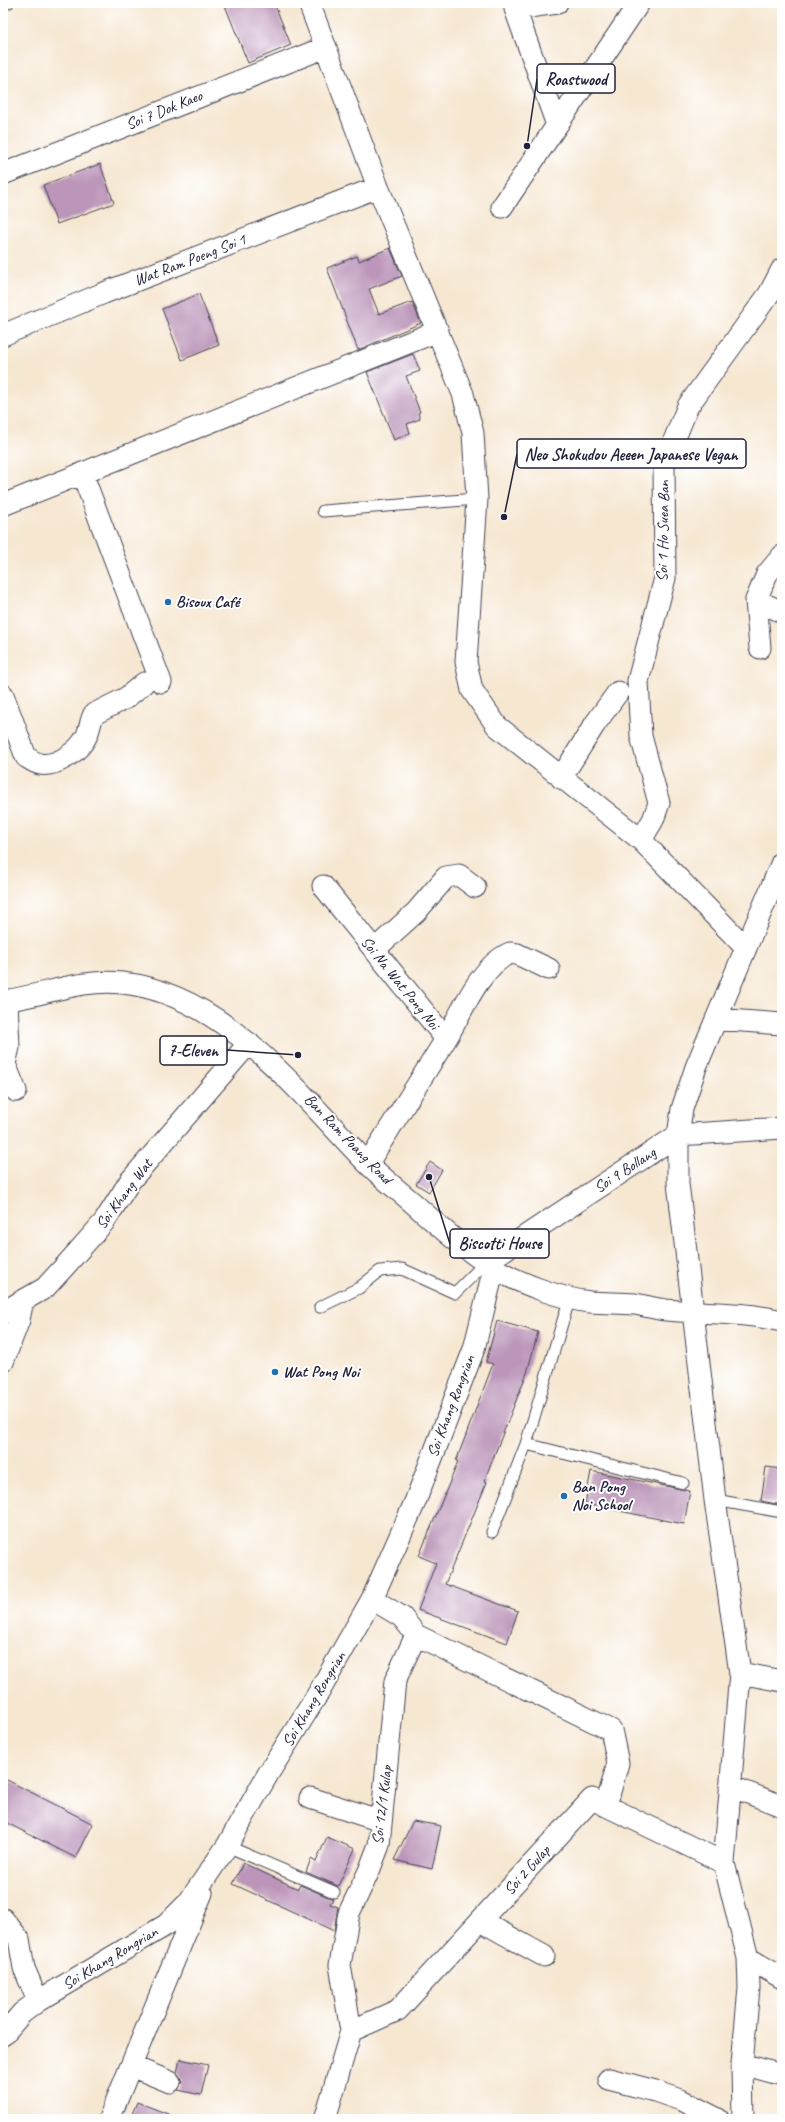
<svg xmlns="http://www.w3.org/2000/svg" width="785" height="2122" font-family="Caveat,sans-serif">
  <rect width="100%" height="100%" fill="#fff"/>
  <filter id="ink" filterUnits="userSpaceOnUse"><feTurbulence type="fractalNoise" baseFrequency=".025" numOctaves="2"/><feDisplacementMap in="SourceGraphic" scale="8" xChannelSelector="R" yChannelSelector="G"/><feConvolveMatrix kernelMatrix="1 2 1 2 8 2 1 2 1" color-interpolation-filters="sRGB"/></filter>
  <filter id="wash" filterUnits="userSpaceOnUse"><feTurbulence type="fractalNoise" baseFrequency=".012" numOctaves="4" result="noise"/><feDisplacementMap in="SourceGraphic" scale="16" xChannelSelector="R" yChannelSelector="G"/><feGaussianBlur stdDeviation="0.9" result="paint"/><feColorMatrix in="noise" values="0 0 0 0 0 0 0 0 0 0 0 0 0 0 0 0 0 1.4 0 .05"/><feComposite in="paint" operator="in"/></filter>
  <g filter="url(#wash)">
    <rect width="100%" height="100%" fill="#f6e7d1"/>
    <g id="blocks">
      <path fill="#bc96ba" d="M 224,3 L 274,3 L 291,45 L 248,63 Z
        M 100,164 L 114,203 L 57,224 L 43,185 Z
        M 390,248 L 402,276 L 369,289 L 379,314 L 412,302 L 421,323 L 358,350 L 327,268 L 357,256 L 359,261 Z
        M 199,294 L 219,345 L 182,360 L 162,309 Z
        M 413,354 L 420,371 L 406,376 L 420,412 L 418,413 L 420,419 L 407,424 L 410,433 L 394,440 L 367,372 Z
        M 430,1162 L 442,1170 L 429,1192 L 416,1184 Z
        M 497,1321 L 538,1332 L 527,1373 L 484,1481 L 487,1482 L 445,1584 L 518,1611 L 507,1643 L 418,1610 L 436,1563 L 419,1556 L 458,1462 L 456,1461 L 493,1364 L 486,1362 Z
        M 766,1467 L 782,1469 L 782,1505 L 761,1501 Z
        M 591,1471 L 690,1491 L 684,1524 L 585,1504 Z
        M 3,1778 L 93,1824 L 76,1858 L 3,1821 Z
        M 413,1821 L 441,1826 L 432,1869 L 394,1860 Z
        M 327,1837 L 355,1849 L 338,1886 L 306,1872 L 311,1859 L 316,1862 Z
        M 243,1863 L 298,1889 L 300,1885 L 333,1899 L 330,1904 L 338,1907 L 334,1931 L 233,1884 Z
        M 180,2059 L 208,2065 L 201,2095 L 178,2090 L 182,2081 L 177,2073 Z
        M 137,2102 L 178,2118 L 178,2119 L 130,2119 Z"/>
    </g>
  </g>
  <g filter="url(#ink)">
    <use href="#blocks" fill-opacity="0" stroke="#424052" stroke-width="1"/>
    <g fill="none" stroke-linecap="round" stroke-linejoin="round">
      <g stroke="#424052" stroke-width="13">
        <path id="service" d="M 3,5 L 8,3
          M 323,511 L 477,499
          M 570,1297 L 526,1444 L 683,1483
          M 320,1307 L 359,1288 L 380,1271 L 402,1269 L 455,1293 L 486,1262
          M 715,1500 L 782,1512
          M 492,1532 L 526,1444
          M 227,1846 L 334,1892"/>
      </g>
      <g stroke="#424052" stroke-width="23">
        <path id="minor" d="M 309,3 L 378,187 L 463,394 L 473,433 L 477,499 L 466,662 L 472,690 L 497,726 L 641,840 L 746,948
          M 557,125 L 515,9 L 557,3
          M 3,174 L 326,47
          M 502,207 L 639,3
          M 3,335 L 104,293 L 378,187
          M 82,473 L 161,682
          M 3,505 L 438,331
          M 756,600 L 782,612
          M 760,648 L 756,600 L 767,574 L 782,556
          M 3,695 L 26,757 C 31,760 35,763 40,764 C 57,767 79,751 86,737 C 90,730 90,721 94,714 L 126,698 L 144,683
          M 561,778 L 595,724 L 618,692
          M 641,840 L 653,820 L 659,803 L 641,736 L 638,681 L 665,578 L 664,465 L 688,406 L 769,294 L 782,269
          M 323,886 L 446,1039 L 368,1163
          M 374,950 L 416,912 L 446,877 L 459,875 L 475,887
          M 3,1001 C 42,996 82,978 122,983 C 223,993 300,1094 366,1162 C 381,1177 398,1190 413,1203 C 439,1226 464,1249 494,1268 C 518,1283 562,1299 590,1302 C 605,1303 620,1303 635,1304 C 646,1306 656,1309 666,1310 C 705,1313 744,1312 782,1321
          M 7,1001 L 9,1047 L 5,1064 L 16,1091
          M 716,1019 L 782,1024
          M 446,1039 C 462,1012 480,966 510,953 L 517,954 L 549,969
          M 486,1262 L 678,1135 L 782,1128
          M 3,1312 L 45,1288 L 66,1265 L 104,1222 L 130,1181 L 249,1043
          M 3,1362 L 19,1320 L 23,1300
          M 372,1599 L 402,1617 L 416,1635 L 611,1730 L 618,1763 L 606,1806
          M 740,1673 L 782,1681
          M 730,1786 L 782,1806
          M 310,1798 L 381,1821
          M 3,1919 L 19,1939 L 24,1968 L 38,2001
          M 481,1921 L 544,1956
          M 748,1958 L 782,1978
          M 351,2031 L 398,2010 L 592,1799 L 724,1863
          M 3,2035 L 22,2013 L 38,2001 L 166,1925 L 188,1903 L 227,1846 L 268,1774 L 319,1692 L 372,1599 L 415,1502 L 474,1349 L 494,1268
          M 742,2064 L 782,2075
          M 131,2066 L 170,2082
          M 609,2079 L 655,2091 L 681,2100 L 718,2119
          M 109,2119 L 202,1893
          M 325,2119 L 351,2031 L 340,1965 L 349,1913 L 369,1871 L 379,1845 L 395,1681 L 416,1635
          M 743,2119 L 742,2064 L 749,1988 L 748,1958 L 724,1863 L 740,1673 L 715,1500 L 678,1183 L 678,1135 L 682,1109 L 696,1067 L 782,862"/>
      </g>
      <use href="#service" stroke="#fff" stroke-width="11"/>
      <use href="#minor" stroke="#fff" stroke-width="21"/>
    </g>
  </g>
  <g fill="#1f6fb2" stroke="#fff" stroke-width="1.5">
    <circle cx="168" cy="602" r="4"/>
    <circle cx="275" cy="1372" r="4"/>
    <circle cx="564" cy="1496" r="4"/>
  </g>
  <g text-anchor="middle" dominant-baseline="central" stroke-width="4" stroke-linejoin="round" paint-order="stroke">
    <g font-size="16" fill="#22223b" stroke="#fff">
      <text transform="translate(164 110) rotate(-22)">Soi 7 Dok Kaeo</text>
      <text transform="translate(190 260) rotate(-21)">Wat Ram Poeng Soi 1</text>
      <text transform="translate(663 531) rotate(-89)">Soi 1 Ho Suea Ban</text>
      <text transform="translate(400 983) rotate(51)">Soi Na Wat Pong Noi</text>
      <text transform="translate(348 1139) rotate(46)">Ban Ram Poang Road</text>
      <text transform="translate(625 1170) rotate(-33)">Soi 9 Bollang</text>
      <text transform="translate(124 1194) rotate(-53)">Soi Khang Wat</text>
      <text transform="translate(451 1406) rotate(-69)">Soi Khang Rongrian</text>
      <text transform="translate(314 1699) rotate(-59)">Soi Khang Rongrian</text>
      <text transform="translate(382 1805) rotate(-83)">Soi 12/1 Kulap</text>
      <text transform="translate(527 1870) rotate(-48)">Soi 2 Gulap</text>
      <text transform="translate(110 1958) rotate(-31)">Soi Khang Rongrian</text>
    </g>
    <g font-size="16" font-weight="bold" fill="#22223b" stroke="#fff" text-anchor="start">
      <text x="176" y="602">Bisoux Café</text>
      <text x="283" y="1372">Wat Pong Noi</text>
      <text x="572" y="1487">Ban Pong<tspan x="572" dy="18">Noi School</tspan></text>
    </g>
  </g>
  <path fill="none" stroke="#22223b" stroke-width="1.5" d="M527 146L537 79M504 517L517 454M298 1055L227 1050M429 1177L450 1244"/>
  <g fill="#22223b" stroke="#fff" stroke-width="1.5">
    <circle cx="527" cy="146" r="4"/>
    <circle cx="504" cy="517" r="4"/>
    <circle cx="298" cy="1055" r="4"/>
    <circle cx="429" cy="1177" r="4"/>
  </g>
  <g fill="#fff" stroke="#22223b" stroke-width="1.5">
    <rect x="537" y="64" width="78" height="29" rx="4"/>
    <rect x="517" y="439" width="229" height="29" rx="4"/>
    <rect x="160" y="1036" width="67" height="29" rx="4"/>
    <rect x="450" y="1229" width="99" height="29" rx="4"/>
  </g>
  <g font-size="17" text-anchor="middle" font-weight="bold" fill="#22223b">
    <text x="576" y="85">Roastwood</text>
    <text x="631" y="460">Neo Shokudou Aeeen Japanese Vegan</text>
    <text x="193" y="1056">7-Eleven</text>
    <text x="500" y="1249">Biscotti House</text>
  </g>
  <rect width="785" height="2122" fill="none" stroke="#fff" stroke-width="16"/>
</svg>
